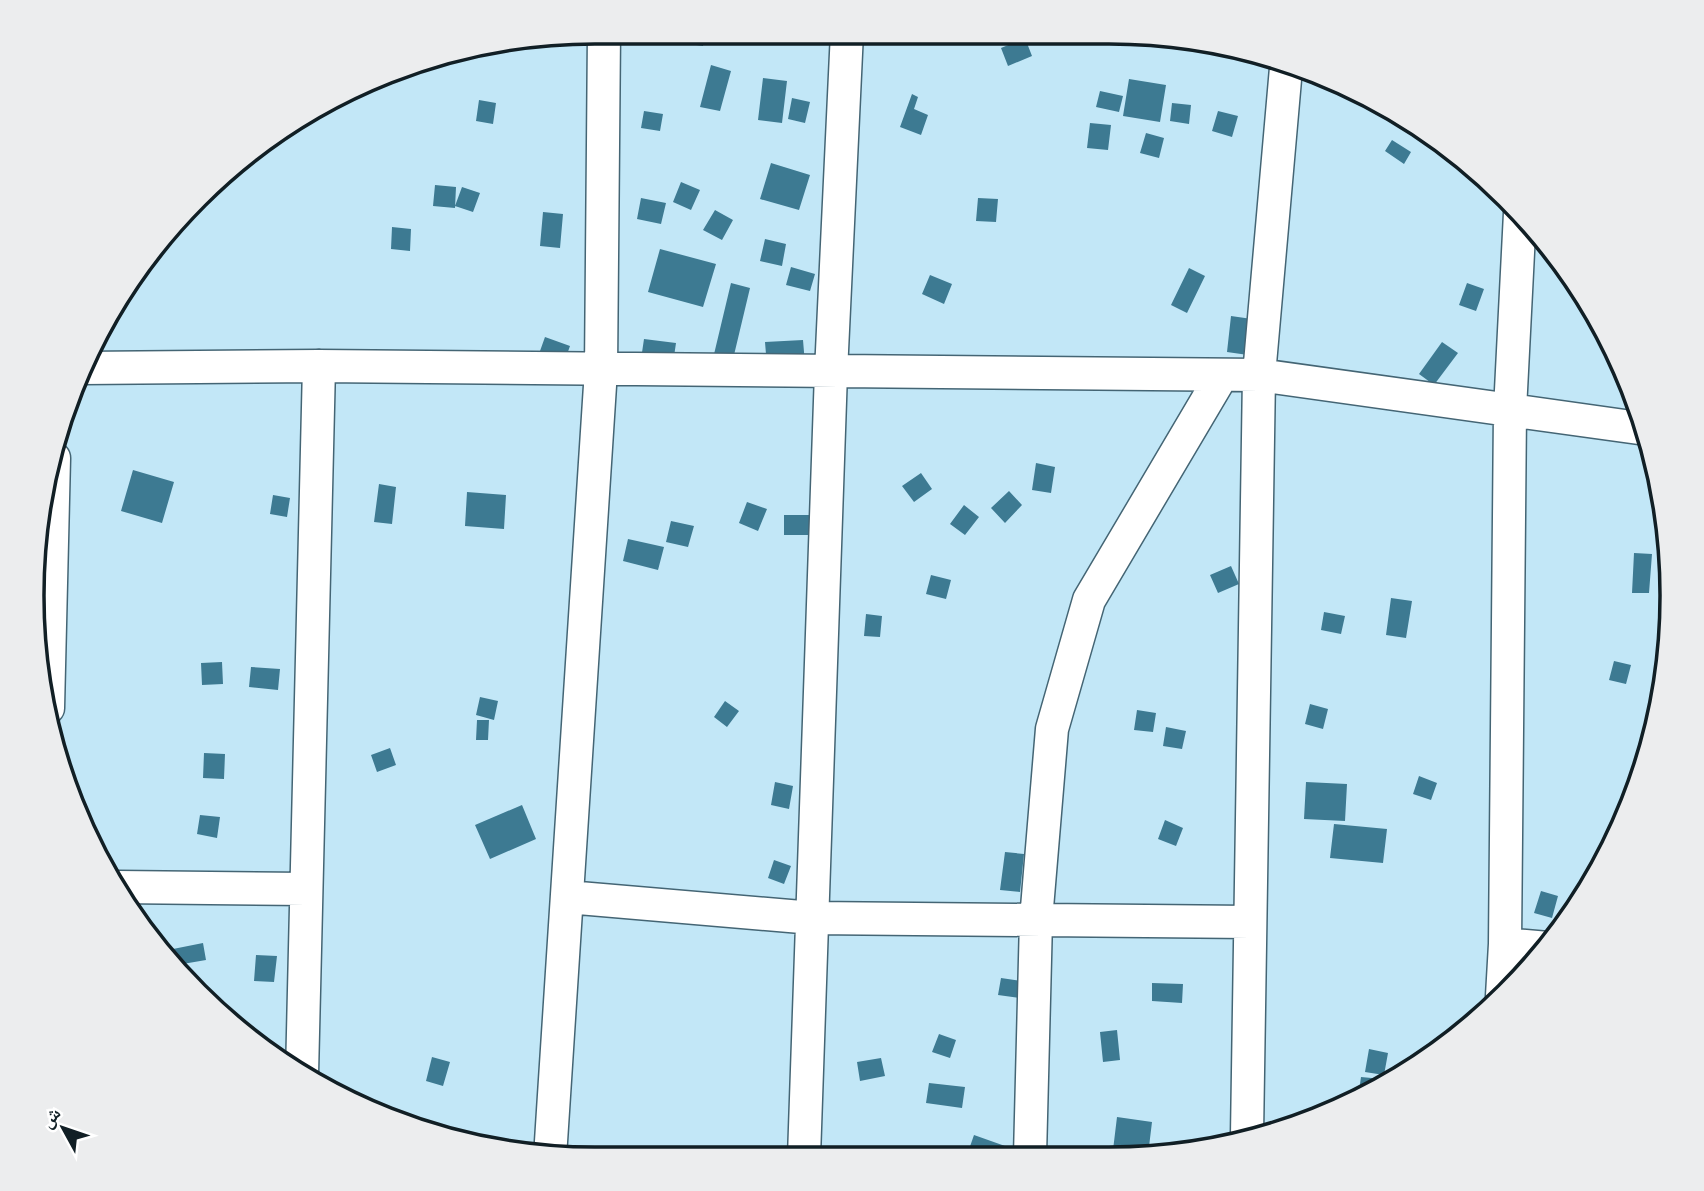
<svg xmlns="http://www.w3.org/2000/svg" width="1704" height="1191" font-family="Commissioner,'Noto Naskh Arabic',sans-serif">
  <rect width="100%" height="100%" fill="#c2e7f7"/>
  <path fill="#3d7a92" d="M 669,32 L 705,32 L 703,46 L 668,41 Z
    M 921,32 L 951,32 L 951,40 L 921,40 Z
    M 978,32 L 1011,32 L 1011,38 L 978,36 Z
    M 1025,38 L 1032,56 L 1008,66 L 1001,48 Z
    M 1174,38 L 1195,40 L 1194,48 L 1172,45 Z
    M 711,65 L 731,71 L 720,111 L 700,107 Z
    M 763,78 L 787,81 L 782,123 L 758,120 Z
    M 1129,79 L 1166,85 L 1160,122 L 1123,116 Z
    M 1100,91 L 1123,96 L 1119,112 L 1096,107 Z
    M 912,94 L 918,97 L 914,109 L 928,115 L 921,135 L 900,127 Z
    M 792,98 L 810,102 L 805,123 L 788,119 Z
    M 479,100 L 496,103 L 493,124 L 476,121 Z
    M 1172,103 L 1191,105 L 1189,124 L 1170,121 Z
    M 644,111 L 663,114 L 660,131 L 641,128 Z
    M 1218,111 L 1238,116 L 1232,137 L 1212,131 Z
    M 1090,123 L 1111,125 L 1108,150 L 1087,148 Z
    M 1421,132 L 1441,149 L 1441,150 L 1418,139 Z
    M 1146,133 L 1164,138 L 1159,158 L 1140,153 Z
    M 1392,140 L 1411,152 L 1404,164 L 1385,151 Z
    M 771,163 L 810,175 L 799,210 L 760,199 Z
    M 681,182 L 700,190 L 691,210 L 673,202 Z
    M 435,185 L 456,187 L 455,208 L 433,206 Z
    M 462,187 L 480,193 L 473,212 L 455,206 Z
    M 641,198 L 666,203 L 661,224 L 637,219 Z
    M 978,198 L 998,199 L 996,222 L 976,221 Z
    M 715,210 L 733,220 L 722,240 L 703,230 Z
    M 543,212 L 563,214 L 560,248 L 540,246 Z
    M 392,227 L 411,229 L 410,251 L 391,249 Z
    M 765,239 L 786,244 L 782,266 L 760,261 Z
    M 660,249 L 716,264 L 703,307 L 648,292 Z
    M 791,267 L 815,274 L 810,291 L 786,285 Z
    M 1189,268 L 1205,276 L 1187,313 L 1171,305 Z
    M 930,275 L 952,284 L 944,304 L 922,294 Z
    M 731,283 L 750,288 L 729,376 L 710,371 Z
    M 1467,283 L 1484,289 L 1476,311 L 1459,305 Z
    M 1231,316 L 1252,319 L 1248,355 L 1227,352 Z
    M 545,337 L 570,346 L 560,374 L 535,365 Z
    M 644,339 L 676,343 L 672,370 L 640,366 Z
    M 803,340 L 806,376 L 768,379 L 765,342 Z
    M 1442,342 L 1458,353 L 1434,385 L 1419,374 Z
    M 1036,463 L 1055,467 L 1051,493 L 1032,490 Z
    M 133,470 L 174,482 L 162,523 L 121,511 Z
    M 921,473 L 932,489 L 914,502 L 902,486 Z
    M 379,484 L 396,487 L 392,524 L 374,522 Z
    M 1009,491 L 1022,505 L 1005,523 L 991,508 Z
    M 467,492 L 506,495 L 504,529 L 465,526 Z
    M 273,495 L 290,498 L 287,517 L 270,514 Z
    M 747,502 L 767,509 L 758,531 L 739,523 Z
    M 964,505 L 979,517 L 965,535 L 950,524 Z
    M 784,515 L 814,515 L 814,535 L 784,535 Z
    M 671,521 L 694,526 L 688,547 L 666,542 Z
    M 628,539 L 664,547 L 658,570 L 623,561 Z
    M 1634,553 L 1652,554 L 1649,593 L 1632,593 Z
    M 1231,566 L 1239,584 L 1218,593 L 1210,575 Z
    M 931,575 L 951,580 L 946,599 L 926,594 Z
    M 1391,598 L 1412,601 L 1406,638 L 1386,635 Z
    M 1324,612 L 1345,616 L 1341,634 L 1321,630 Z
    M 866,614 L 882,616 L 880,637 L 864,636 Z
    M 1614,661 L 1631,665 L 1626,684 L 1609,680 Z
    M 222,662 L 223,684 L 202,685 L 201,663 Z
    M 251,667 L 280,669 L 278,690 L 249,687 Z
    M 1661,674 L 1664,675 L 1661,693 L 1656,692 Z
    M 480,697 L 498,701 L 494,720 L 476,715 Z
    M 725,701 L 739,711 L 727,727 L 714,717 Z
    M 1310,704 L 1328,709 L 1323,729 L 1305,724 Z
    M 1137,710 L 1156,713 L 1153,732 L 1134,730 Z
    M 477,720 L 489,720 L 488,740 L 476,740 Z
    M 1166,727 L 1186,731 L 1182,749 L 1163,746 Z
    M 390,748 L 396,765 L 377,772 L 371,755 Z
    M 204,753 L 225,754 L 224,779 L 203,778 Z
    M 1419,776 L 1437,783 L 1431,800 L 1413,794 Z
    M 775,782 L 793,786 L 789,809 L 771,805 Z
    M 1306,782 L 1347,784 L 1345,821 L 1304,819 Z
    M 522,805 L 536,839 L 490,859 L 475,825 Z
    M 200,815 L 220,817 L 217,838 L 197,834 Z
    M 1165,820 L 1183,828 L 1176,846 L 1158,839 Z
    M 1334,824 L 1387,829 L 1383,863 L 1330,858 Z
    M 1005,852 L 1024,854 L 1020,892 L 1000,890 Z
    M 774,860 L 791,866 L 784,884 L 768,878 Z
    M 1541,891 L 1558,896 L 1552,918 L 1534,913 Z
    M 203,943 L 206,960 L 171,966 L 164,956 L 163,951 Z
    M 256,955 L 277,956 L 274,982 L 254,981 Z
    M 1001,978 L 1022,981 L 1019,998 L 998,995 Z
    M 1152,983 L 1183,984 L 1182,1003 L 1152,1001 Z
    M 1117,1030 L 1120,1060 L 1103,1062 L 1100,1032 Z
    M 939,1034 L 956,1040 L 950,1058 L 932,1052 Z
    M 1369,1049 L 1388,1053 L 1384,1075 L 1365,1072 Z
    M 432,1057 L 450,1062 L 443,1086 L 426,1081 Z
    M 881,1058 L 885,1076 L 860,1081 L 857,1062 Z
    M 1361,1077 L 1382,1079 L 1381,1086 L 1362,1098 L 1358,1098 Z
    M 929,1083 L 965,1087 L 962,1108 L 926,1103 Z
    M 1117,1117 L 1152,1122 L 1148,1155 L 1113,1150 Z
    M 420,1121 L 438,1123 L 436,1135 L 419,1129 Z
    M 974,1135 L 1005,1146 L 1001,1156 L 967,1155 Z"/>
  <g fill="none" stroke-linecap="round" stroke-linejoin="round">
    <g stroke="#446574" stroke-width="35">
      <path id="street" d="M 82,368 L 319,366 L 1259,375 L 1646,429
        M 48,708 L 54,458
        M 118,887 L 306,889
        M 567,897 L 813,918 L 1250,922
        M 1505,944 L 1548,948
        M 1502,996 L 1505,944 L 1510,410 L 1520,213
        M 302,1074 L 319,366
        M 1247,1135 L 1259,375 L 1286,68
        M 1030,1156 L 1036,920 L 1052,729 L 1089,600 L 1222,375
        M 550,1157 L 601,370 L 604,32
        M 804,1157 L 831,372 L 847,32"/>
    </g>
    <use href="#street" stroke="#fff" stroke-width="32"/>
  </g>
  <path d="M0 0H1704V1191H0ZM595 44H1109A551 551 0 0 1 1660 595V596A551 551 0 0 1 1109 1147H595A551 551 0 0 1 44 596V595A551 551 0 0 1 595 44Z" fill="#ecedee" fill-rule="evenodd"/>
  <path fill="none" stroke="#111f25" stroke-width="3.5" d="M595 44H1109A551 551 0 0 1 1660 595V596A551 551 0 0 1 1109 1147H595A551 551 0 0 1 44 596V595A551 551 0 0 1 595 44Z"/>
  <g transform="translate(63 1128) rotate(310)" stroke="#ffffff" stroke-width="5" paint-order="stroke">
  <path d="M0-5L12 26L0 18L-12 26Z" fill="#111f25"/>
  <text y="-10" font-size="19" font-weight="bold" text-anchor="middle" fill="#111f25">ش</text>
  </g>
</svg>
